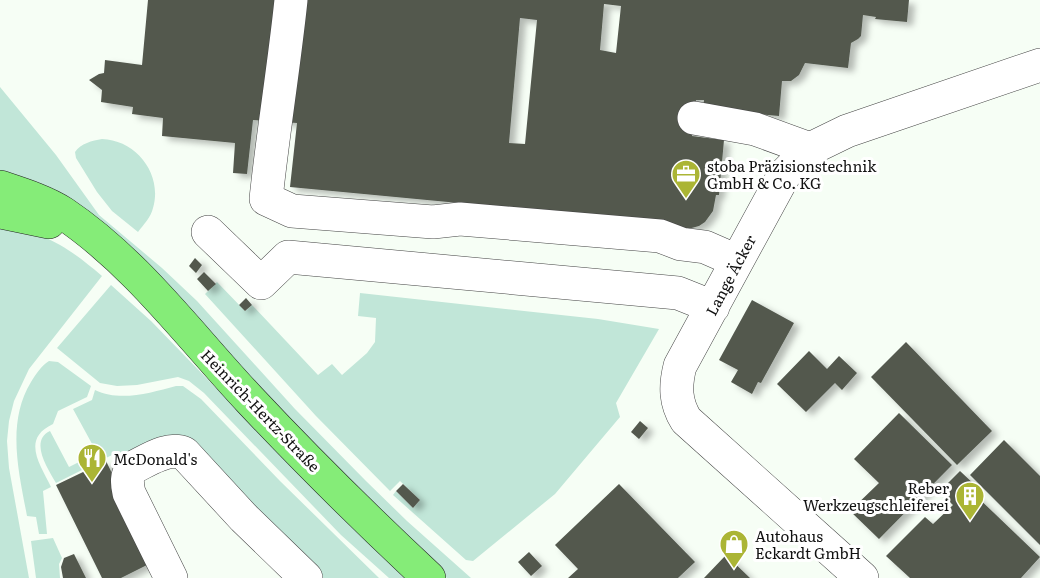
<svg xmlns="http://www.w3.org/2000/svg" width="1040" height="578" font-family="Literata,serif">
  <defs>
    <filter id="shadow"><feDropShadow dx="6" dy="4" stdDeviation="3" flood-color="#0004"/></filter>
  </defs>
  <rect width="100%" height="100%" fill="#f6fef5"/>
  <path fill="#c1e6d8" d="M 0,87 L 56,155 L 99,215 L 162,268 L 197,301 L 295,409 L 366,481 L 407,521 L 471,578 L 447,578 L 442,574 L 285,421 L 0,173 Z
    M 102,139 C 136,140 163,174 153,208 C 151,217 144,224 138,232 L 112,211 L 97,192 L 76,158 L 75,152 C 81,143 92,141 102,139 Z
    M 0,225 C 45,232 68,247 102,276 L 29,369 L 14,401 L 9,421 L 7,441 L 9,468 L 29,578 L 0,578 Z
    M 217,282 L 245,311 L 252,305 L 318,375 L 332,364 L 342,375 L 367,353 L 375,342 L 376,318 L 358,316 L 360,293 L 598,319 L 659,329 L 616,403 L 620,417 L 555,494 L 473,561 L 466,560 L 393,495 L 396,491 L 413,508 L 420,500 L 400,481 L 390,491 L 316,416 L 205,294 Z
    M 111,285 L 151,321 L 278,452 L 408,578 L 389,578 L 341,535 L 204,393 L 189,381 L 178,377 L 137,385 L 117,386 L 100,383 L 57,348 Z
    M 49,361 L 58,362 L 91,386 L 87,397 L 58,411 L 53,424 C 21,439 40,464 51,487 L 43,491 L 47,534 L 39,534 L 36,517 L 27,516 C 19,473 6,423 31,382 C 36,374 41,366 49,361 Z
    M 176,386 L 183,386 L 201,399 L 280,481 L 379,578 L 317,578 L 187,452 L 118,464 L 114,454 L 56,483 C 48,469 29,441 50,431 L 69,467 L 97,453 L 73,409 L 92,400 L 95,390 C 120,402 150,393 176,386 Z
    M 53,538 L 62,558 L 59,564 L 60,578 L 36,578 L 31,541 Z"/>
  <path fill="#53584e" fill-rule="evenodd" filter="url(#shadow)" d="M 148,0 L 909,0 L 907,22 L 875,19 L 876,17 L 863,15 L 861,36 L 858,39 L 851,43 L 848,68 L 805,63 L 799,75 L 791,81 L 782,81 L 779,116 L 703,109 L 704,100 L 696,100 L 692,136 L 724,140 L 719,195 L 716,195 L 713,211 L 705,222 L 699,226 L 688,229 L 669,223 L 290,187 L 297,123 L 253,120 L 247,174 L 233,173 L 235,143 L 162,136 L 163,118 L 132,114 L 133,107 L 101,102 L 102,90 L 89,80 L 99,74 L 104,73 L 105,60 L 142,65 ZM 604,4 L 621,6 L 616,53 L 600,50 ZM 520,18 L 537,20 L 525,144 L 509,143 Z
    M 195,258 L 202,265 L 196,273 L 189,266 Z
    M 204,272 L 216,284 L 208,291 L 197,279 Z
    M 246,298 L 252,305 L 245,311 L 239,305 Z
    M 752,300 L 794,323 L 761,383 L 758,382 L 752,394 L 731,382 L 738,370 L 719,360 Z
    M 906,342 L 992,431 L 957,465 L 871,377 Z
    M 809,351 L 827,369 L 839,356 L 857,373 L 842,390 L 835,383 L 806,412 L 777,384 Z
    M 899,413 L 952,465 L 879,539 L 850,511 L 879,483 L 854,459 Z
    M 640,421 L 648,428 L 639,439 L 631,432 Z
    M 1004,440 L 1040,476 L 1040,545 L 970,475 Z
    M 106,461 L 155,561 L 121,578 L 102,578 L 56,485 Z
    M 960,471 L 976,486 L 971,491 L 1040,557 L 1021,578 L 910,578 L 886,556 L 925,517 L 933,524 L 953,505 L 939,492 Z
    M 403,484 L 420,500 L 413,508 L 396,491 Z
    M 619,484 L 695,562 L 678,578 L 568,578 L 578,569 L 555,545 Z
    M 529,552 L 542,566 L 531,576 L 518,562 Z
    M 74,554 L 86,578 L 63,578 L 61,567 L 64,558 Z
    M 726,555 L 750,578 L 704,578 Z"/>
  <g fill="none" stroke-linecap="round" stroke-linejoin="round">
    <g stroke="#444" stroke-width="34">
      <path id="minor" d="M 291,0 C 284,67 273,132 266,199 L 292,211 L 433,222 L 460,219 L 660,236 L 681,244 L 705,247 L 737,261
        M 694,118 L 755,129 L 810,149
        M 208,232 L 261,283 L 288,257 L 678,293 L 713,307
        M 171,578 L 129,493 C 127,484 126,475 132,468 C 147,461 168,446 184,453 L 244,518 L 306,578
        M 862,578 L 686,420 C 675,402 675,386 680,366 L 784,175 L 810,149 L 847,131 L 1040,65"/>
    </g>
    <g stroke="#222" stroke-width="34">
      <path id="major" d="M 0,187 C 21,194 44,201 63,213 C 136,262 189,335 249,399 C 307,461 367,520 429,578
        M 0,212 L 49,222"/>
    </g>
    <use href="#minor" stroke="#fff" stroke-width="33"/>
    <use href="#major" stroke="#85ec78" stroke-width="33"/>
  </g>
  <defs>
    <g id="office-pin" transform="scale(1.5)"><path d="M0 17L-7.5 6A9.5 9.5 0 1 1 7.5 6Z" fill="#abb535" stroke="#fff"/><path d="M-6-3h4V-5.5h4V-3h4V5H-6ZM-1-4.5V-3h2v-1.5ZM-6 0V1H6V0Z" fill="#fff"/></g>
    <g id="restaurant-pin" transform="scale(1.5)"><path d="M0 17L-7.5 6A9.5 9.5 0 1 1 7.5 6Z" fill="#abb535" stroke="#fff"/><path d="M-5-6h1v4h1v-4h1v4h1v-4h1v5L-1.5 .5V6h-2V.5L-5-1ZM5-6V6H3V1.5H1.5Q1.5-4 5-6Z" fill="#fff"/></g>
    <g id="building-pin" transform="scale(1.5)"><path d="M0 17L-7.5 6A9.5 9.5 0 1 1 7.5 6Z" fill="#abb535" stroke="#fff"/><path d="M-4-6H4V6H1V3H-1V6H-4ZM-2.5-4.3h1.7v1.8h-1.7ZM.8-4.3h1.7v1.8H.8ZM-2.5-1h1.7V.8h-1.7ZM.8-1h1.7V.8H.8Z" fill="#fff"/></g>
    <g id="shop-pin" transform="scale(1.5)"><path d="M0 17L-7.5 6A9.5 9.5 0 1 1 7.5 6Z" fill="#abb535" stroke="#fff"/><path d="M-5-2.5h2.3a2.7 3.5 0 0 1 5.4 0H5L5.5 6h-11ZM-1.5-2.5h3a1.5 2.3 0 0 0-3 0Z" fill="#fff"/></g>
  </defs>
  <g fill-rule="evenodd">
    <use href="#office-pin" x="686" y="174"/>
    <use href="#restaurant-pin" x="92" y="458"/>
    <use href="#building-pin" x="970" y="496"/>
    <use href="#shop-pin" x="734" y="544"/>
  </g>
  <g text-anchor="middle" dominant-baseline="central" stroke-width="6" stroke-linejoin="round" paint-order="stroke">
    <g font-size="15" fill="#111" stroke="#fff" text-anchor="start">
      <text x="707" y="165">stoba Präzisionstechnik<tspan x="707" dy="17">GmbH &amp; Co. KG</tspan></text>
      <text x="113" y="458">McDonald's</text>
      <text x="949" y="487" text-anchor="end">Reber<tspan x="949" dy="17">Werkzeugschleiferei</tspan></text>
      <text x="755" y="535">Autohaus<tspan x="755" dy="17">Eckardt GmbH</tspan></text>
    </g>
    <g font-size="15" fill="#111" stroke="#fff">
      <text transform="translate(730 275) rotate(-62)">Lange Äcker</text>
      <text transform="translate(261 410) rotate(46)">Heinrich-Hertz-Straße</text>
    </g>
  </g>
</svg>
